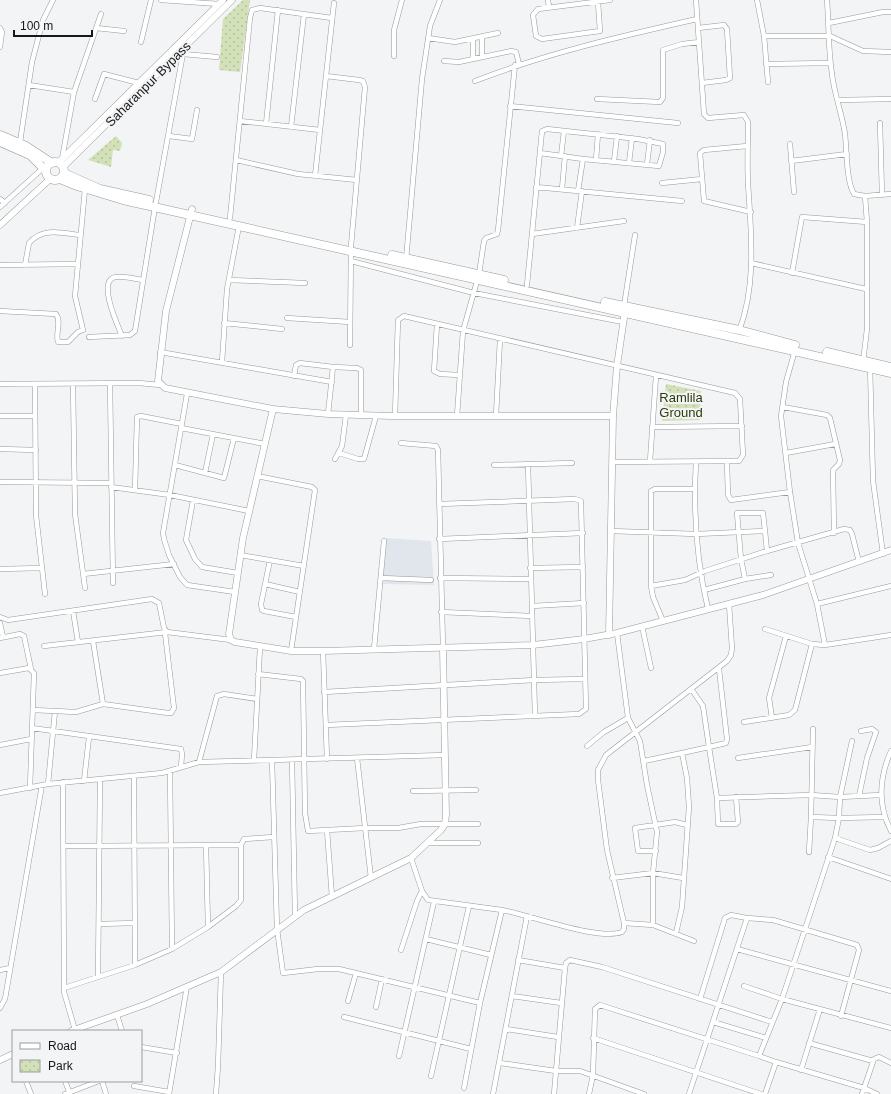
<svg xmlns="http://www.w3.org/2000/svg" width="891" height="1094" font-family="Arial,sans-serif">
  <defs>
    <pattern id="park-dots" width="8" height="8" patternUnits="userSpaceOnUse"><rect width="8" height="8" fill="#d3e1b9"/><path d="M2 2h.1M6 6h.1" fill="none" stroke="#b4c09e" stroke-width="1.8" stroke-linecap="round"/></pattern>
  </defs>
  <rect width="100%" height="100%" fill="#f3f4f5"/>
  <path fill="#e1e6ed" d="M 386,538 L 431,541 L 434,585 L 382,584 Z"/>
  <path fill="url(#park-dots)" d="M 243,0 L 250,0 L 240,72 L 219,70 L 223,19 Z
    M 116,136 L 122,143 L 120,151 L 113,150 L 111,167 L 88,160 Z
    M 666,384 L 701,391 L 700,420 L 662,421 Z"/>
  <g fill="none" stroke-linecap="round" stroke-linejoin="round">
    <g stroke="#98999a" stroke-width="5.5">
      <path id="street" d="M 161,0 L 219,4
        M 548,0 L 549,7
        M 696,0 L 704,114 L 708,118 L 744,115 L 748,122 C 748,142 747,162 748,183 C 751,231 757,285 739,331
        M 757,0 L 764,36 L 830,36 L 863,51 L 891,52
        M 827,0 C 829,25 828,49 832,74 C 834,94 842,113 845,134 C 847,151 846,180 854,194 L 865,196 L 867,222 L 867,329 L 863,362
        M 598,2 L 600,31 L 542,39 L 536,36 L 533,15 L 538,9 L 610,0
        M 829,23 L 883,12 L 891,12
        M 0,28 L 2,32 L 0,47
        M 96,28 L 124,31
        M 698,28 L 724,25 L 727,29 L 730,78 L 726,80 L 702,83
        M 764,36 L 768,82
        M 482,37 L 482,57
        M 428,38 L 455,42 L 498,33
        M 473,39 L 473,59
        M 141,42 L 151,0
        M 183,54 L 217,57
        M 394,56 L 394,30 L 402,0
        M 444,61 L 459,62 L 511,51 L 516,52 L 519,64
        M 766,64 L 830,63
        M 326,76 L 359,80 L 363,81 L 365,87 L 351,246 L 350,345
        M 475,81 C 547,53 622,36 697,19
        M 29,85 L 74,92
        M 95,99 L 104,74 L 139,83
        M 597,99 L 660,102 L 663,98 L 663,50 L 682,44 L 699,42
        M 839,100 L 891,99
        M 510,106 L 678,123
        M 240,121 L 320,130
        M 880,123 L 882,195
        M 266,124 L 278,10
        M 291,127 L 304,14
        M 169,136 L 192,139 L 197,110
        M 20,142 L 32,62 L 43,20 L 53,0
        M 790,144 L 794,192
        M 747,146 L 704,150 L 700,153 L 704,201 L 751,212
        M 540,153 L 583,159
        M 561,156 L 564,131
        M 62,159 L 74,92 L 101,14
        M 236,160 L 298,174 L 357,180
        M 596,160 L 598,134
        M 614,161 L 617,136
        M 791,161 L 847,154
        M 629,163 L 632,138
        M 647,164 L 650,140
        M 315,176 L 334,3
        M 662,183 L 702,179
        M 536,187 L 682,201
        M 562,189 L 565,156
        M 865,196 L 891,194
        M 0,199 L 5,203
        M 156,202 L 184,48
        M 0,207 L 43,168
        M 230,218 L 250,18 L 252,10 L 260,8 L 332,18
        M 577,228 L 582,191
        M 532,234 L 624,221
        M 406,260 L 422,79 L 430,26 L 440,0
        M 351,261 L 474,293 L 623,322
        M 751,263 L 866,289
        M 0,265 L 78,264
        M 25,265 L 29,243 C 43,227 62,233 80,235
        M 792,273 L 802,217 L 867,222
        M 229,280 L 305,283
        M 527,285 L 542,131 L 547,129 L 638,139 L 663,144 L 663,152 L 659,166 L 583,159 L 578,191
        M 624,306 L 635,235
        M 0,311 L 56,314 C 62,322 55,333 58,342 L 68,342 L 78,332 L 83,330 L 75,296 L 85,189
        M 287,318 L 350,322
        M 224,323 L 282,329
        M 437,324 L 434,371 L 440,374 L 459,375
        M 122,336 C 118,326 96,279 116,277 C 124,276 135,279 143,280
        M 89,337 L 130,335 L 135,331 L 155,207
        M 795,350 L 786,382 L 781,416 L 790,492 L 798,543 L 817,604 L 825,645 L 891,635
        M 160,352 L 332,382
        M 222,362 L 227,289 L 239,226
        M 870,366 L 873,481 L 883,554
        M 333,367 L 357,368 L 361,370 L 361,415
        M 294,376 L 296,365 L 300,363 L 333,367 L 328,414
        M 110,383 L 113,583
        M 0,384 L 139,383 L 160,385
        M 35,384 L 36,515 L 45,594
        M 73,384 L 75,514 L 85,588
        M 187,394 L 163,533 L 164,539 L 169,555 L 180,577 L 187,585 L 235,592
        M 783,407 L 827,415 L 830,418 L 840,460 L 839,464 L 833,470 L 834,533
        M 0,416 L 35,416
        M 395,416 L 398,320 L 404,316 L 735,393 L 740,399 L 743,455 L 739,461 L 612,462
        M 457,416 L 463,331 L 479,274 L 484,241 L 486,238 L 497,234 L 498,230 L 515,65
        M 496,416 L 500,339
        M 652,427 L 742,426
        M 181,428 L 265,444
        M 401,443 L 436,446 L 438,450 L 443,648
        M 0,449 L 36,450
        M 339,453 L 358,459 L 364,459 L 376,416
        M 786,453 L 835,444
        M 335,459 L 342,446 L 346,415
        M 650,461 L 656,376
        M 696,462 C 693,514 696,559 708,609
        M 727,462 L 728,495 L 731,500 L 790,492
        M 528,464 L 535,716
        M 175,465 L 224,478 L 234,438
        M 494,465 L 572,463
        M 205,473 L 213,434
        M 257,476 L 312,487 L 315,490 L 291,651
        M 0,482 L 111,483
        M 111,487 L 170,495 L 249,511
        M 135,490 L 137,417 L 141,416 L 182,424
        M 193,500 L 186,540 L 195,559 L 202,567 L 238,573
        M 611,531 L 696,534 L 765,531 L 767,551
        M 439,539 L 583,533
        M 240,555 L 304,566
        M 270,560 L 261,604 L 262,610 L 264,611 L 296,617
        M 530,568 L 583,567
        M 0,569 L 42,568
        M 83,574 L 174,564
        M 381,578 L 431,580
        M 440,578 L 531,579
        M 745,579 L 771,575
        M 265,584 L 300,592
        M 651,586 L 685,580 L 705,571 L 767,551 L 844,529 L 850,530 L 852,534 L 859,562
        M 704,590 L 745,579 L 741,559 L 737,513 L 763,513 L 765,531
        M 817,604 L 891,586
        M 532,606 L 584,603
        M 73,611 L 78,642
        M 441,612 L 532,616
        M 0,617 L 8,620 L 152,599 L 159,603 L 164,628 L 167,632 L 231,640
        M 663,621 L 653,597 L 651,586 L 651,491 L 655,489 L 695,489
        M 0,623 L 3,637
        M 642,626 L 651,668
        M 765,629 L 812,644 L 825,645
        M 617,633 L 628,718 L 640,741 L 647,785 L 657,832 L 653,873 L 653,925
        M 0,638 L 20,634 L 24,636 L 31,669
        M 93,641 L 103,704 L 168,713 L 171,713 L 174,708 L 165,633
        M 44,646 L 167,632
        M 374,649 L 384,541
        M 323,651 L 327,759
        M 719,669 L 727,739 L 726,743 L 709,747 L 717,798 L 718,824 L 736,824 L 738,822 L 736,797
        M 0,673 L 29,668 L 34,673 L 30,788
        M 258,674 L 301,679 L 303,681 L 305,813 L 308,831 L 365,828 L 398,828 L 421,824 L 478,824
        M 324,692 L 534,680 L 585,679
        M 33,710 L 76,712 L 103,704
        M 772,718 L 769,698 L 786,636
        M 744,722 L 789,715 L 795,710 L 812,644
        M 326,725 L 579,714 L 586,709 L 581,501 L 575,499 L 439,504
        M 32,728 L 181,749 L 182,754 L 181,767
        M 0,745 L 31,739
        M 587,746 L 604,732 L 628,718
        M 891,751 C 879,778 877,804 891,831
        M 682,753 L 709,747 L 703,706 L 692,690
        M 357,758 L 371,878
        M 738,758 L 812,747
        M 254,760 L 260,647
        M 272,760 L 277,929 L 283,973 L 318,969 L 339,969 L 480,1003
        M 292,760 L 295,916
        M 644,761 L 682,753 L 687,778 L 689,807 L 682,907 L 676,933
        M 199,762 L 217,696 L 224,694 L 257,699
        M 170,771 L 172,949
        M 134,777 L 135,965
        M 84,781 L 89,737
        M 63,782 L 64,992 L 75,1030
        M 48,784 L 55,711
        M 413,791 L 476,790
        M 0,793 L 48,784 L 162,773 L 199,762 L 445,755
        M 859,796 L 867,758 L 876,732 L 872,729 L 861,731
        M 717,798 L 811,795 L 840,797 L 880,795
        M 811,817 L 839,818 L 840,797 L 852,741
        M 327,830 L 332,897
        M 835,838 L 870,850 L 878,848 L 891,841
        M 429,843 L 478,843
        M 206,845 L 208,927
        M 64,846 L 241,845 L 244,839 L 274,837
        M 656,851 L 638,851 L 635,828 L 675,822 L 687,825
        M 809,852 L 811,817 L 813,729
        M 828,857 L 891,879
        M 411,858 L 422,891 L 428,900 L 502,910 L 480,1003 L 464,1088
        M 612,878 L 653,873 L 683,878
        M 502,910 C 530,915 598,941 622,932 L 624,929 L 624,923 L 607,850 L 598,780 L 598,770 L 606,755 L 727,661 L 731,655 L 732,648 L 729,604
        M 624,923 L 653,925 L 694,941
        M 99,924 L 135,923
        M 426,939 L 491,955
        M 737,949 L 891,991
        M 401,950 L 417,901 L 422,891
        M 518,960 L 565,968
        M 0,970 L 10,968
        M 98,977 L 100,780
        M 744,986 L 782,999 L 891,1028
        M 64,988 L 135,965 L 172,949 L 208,927 L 236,906 L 241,900 L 241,845
        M 512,996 L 561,1003
        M 700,999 L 725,918 L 731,915 L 747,918
        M 348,1001 L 356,973
        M 376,1007 L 382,979
        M 0,1008 L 5,999 L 42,785
        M 117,1015 L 122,1031
        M 344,1017 L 471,1049
        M 713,1022 L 766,1038
        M 506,1029 L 558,1037
        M 593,1038 L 761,1094
        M 809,1043 L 873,1061
        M 141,1047 L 177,1053
        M 399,1056 L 434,902
        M 776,1062 L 864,1088 L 877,1094
        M 500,1063 L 556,1071 L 580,1071 L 644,1094
        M 801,1070 L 820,1009
        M 431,1076 L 469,906
        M 26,1081 L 31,1094
        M 65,1081 L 70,1094
        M 102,1081 L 106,1094
        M 134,1086 L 169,1092
        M 65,1094 L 99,1081
        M 169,1094 L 187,986
        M 216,1094 L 218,1066 L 221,972
        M 493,1094 L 527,916
        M 554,1094 L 565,968 L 566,963 L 570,960 L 602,967 L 772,1022
        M 589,1094 L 593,1075 L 595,1009 L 600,1005 L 759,1056
        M 689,1094 L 747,918 L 773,920 L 857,945 L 859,950 L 841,1016
        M 765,1094 L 776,1062 L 759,1056 L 782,999 L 835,838 L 839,818 L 884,817
        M 862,1094 L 874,1059 L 879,1057 L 891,1063"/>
    </g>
    <g stroke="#98999a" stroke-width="7">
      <path id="secondary" d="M 58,163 L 223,0
        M 63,167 L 232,0
        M 192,209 L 166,311 L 158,381 L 165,388 L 273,409 L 328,414 L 391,416 L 613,416 L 609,635
        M 0,225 L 50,179
        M 273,409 L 243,538 L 229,634 L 231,640 L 235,642 L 291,651 L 323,651 L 533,645 L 584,639 L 617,633 L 763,595 L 891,550
        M 613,416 L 617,366 L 625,311
        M 71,1031 L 147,1004 L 221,972 L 304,910 L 411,858 L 441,830 L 445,824 L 446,815 L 443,648
        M 0,1060 L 13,1054"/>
    </g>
    <g stroke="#98999a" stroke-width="9">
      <path id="highway" d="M 0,135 L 26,146 L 52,163
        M 0,142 L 30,155 L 46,171
        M46 171a9 9 0 1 1 18 0a9 9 0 1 1-18 0Z
        M 64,173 L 100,189 L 149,200
        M 60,179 L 77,186 L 123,200 L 891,373
        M 392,255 L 504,280
        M 605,302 L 739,330 L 795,345
        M 827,352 L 891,367"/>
    </g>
    <use href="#street" stroke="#fff" stroke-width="4.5"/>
    <use href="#secondary" stroke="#fff" stroke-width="6"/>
    <use href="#highway" stroke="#fff" stroke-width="8"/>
  </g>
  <g text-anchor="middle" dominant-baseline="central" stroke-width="4" stroke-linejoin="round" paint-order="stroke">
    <g font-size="13" fill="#181819" stroke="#f3f4f5">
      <text transform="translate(148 84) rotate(-45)">Saharanpur Bypass</text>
    </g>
    <g font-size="13" fill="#2f3b0c" stroke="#f3f4f5">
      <text x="681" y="397">Ramlila<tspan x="681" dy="15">Ground</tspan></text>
    </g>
  </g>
  <rect x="12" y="1030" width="130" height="52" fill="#f3f4f5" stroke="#9b9c9d"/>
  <rect x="20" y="1043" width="20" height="6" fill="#ffffff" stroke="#9b9c9d"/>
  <text x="48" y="1050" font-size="12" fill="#181819">Road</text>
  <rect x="20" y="1060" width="20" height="12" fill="url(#park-dots)" stroke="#9b9c9d"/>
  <text x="48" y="1070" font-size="12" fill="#181819">Park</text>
  <path d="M14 30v6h78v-6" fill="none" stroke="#181819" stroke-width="2"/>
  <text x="20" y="30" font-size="12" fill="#181819" stroke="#f3f4f5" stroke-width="3" paint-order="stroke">100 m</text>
</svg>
